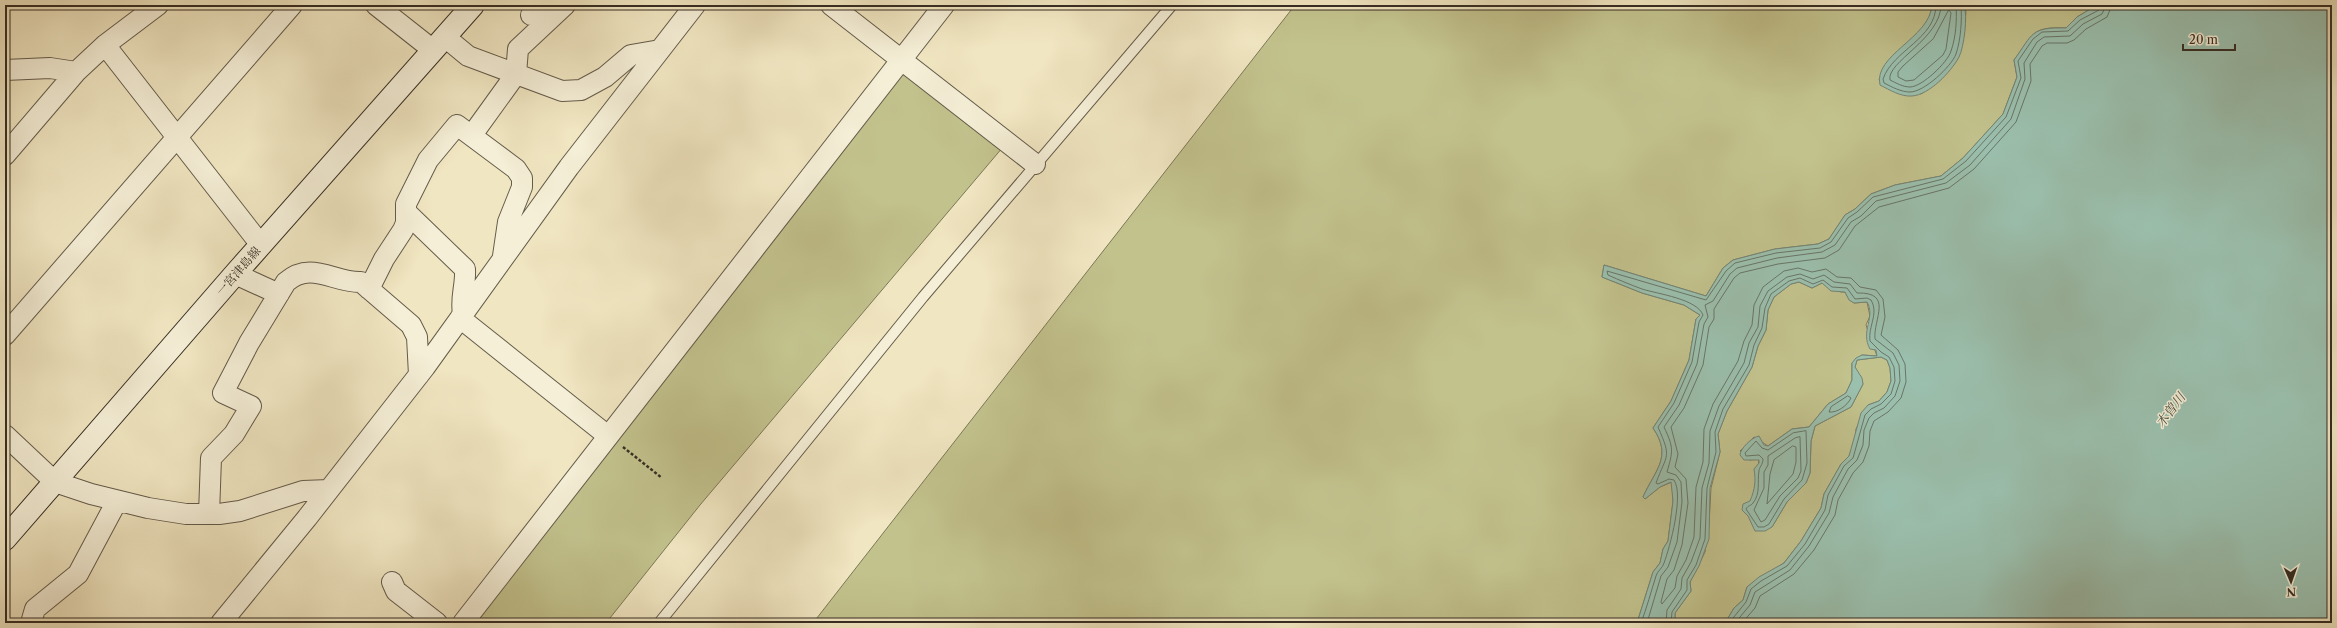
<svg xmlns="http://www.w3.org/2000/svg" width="2337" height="628" font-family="'Libre Caslon Text','Noto Serif JP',serif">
  <rect width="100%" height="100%" fill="#f0e6c1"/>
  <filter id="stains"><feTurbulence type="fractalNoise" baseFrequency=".005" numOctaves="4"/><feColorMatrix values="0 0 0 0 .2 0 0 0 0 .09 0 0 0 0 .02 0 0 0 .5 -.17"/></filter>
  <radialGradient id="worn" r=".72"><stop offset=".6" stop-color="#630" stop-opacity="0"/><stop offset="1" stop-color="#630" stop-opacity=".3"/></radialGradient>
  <path fill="#c2c28d" stroke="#7c7858" d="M 1295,5 L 1932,5 C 1930,37 1889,48 1879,80 L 1921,94 C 1958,66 1961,58 1966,12 L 1964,5 L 2097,5 L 2077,17 L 2066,28 C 2031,26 2033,35 2014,60 L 2017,77 L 2003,114 L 1963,158 L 1941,176 L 1895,185 L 1871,194 L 1855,209 L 1845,215 L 1829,239 L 1818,244 L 1775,249 L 1733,260 L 1723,268 L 1706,296 L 1604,265 L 1602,277 L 1642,293 L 1684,305 L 1700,315 L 1696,319 L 1689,360 L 1671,401 L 1653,428 C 1673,457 1655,470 1643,497 L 1645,499 L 1660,487 L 1672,482 L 1673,501 L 1668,541 L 1663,549 L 1660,563 L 1653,572 L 1637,623 L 813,623 Z
    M 903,67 L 1003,147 L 700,505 L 606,623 L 469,623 Z
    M 1799,282 L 1812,288 L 1822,283 L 1841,292 L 1845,292 L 1849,299 L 1854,303 L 1867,302 L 1870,316 L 1866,325 L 1877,356 L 1862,355 L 1852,363 L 1852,380 L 1846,393 L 1828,404 L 1809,427 L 1792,429 L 1768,446 L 1754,437 L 1740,451 L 1749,460 L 1759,459 L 1756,486 L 1748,516 L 1772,527 L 1787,502 L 1806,483 L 1810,473 L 1811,441 L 1815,426 L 1851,407 L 1863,384 L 1855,367 L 1857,360 L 1881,357 L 1887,360 L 1890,368 L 1891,381 L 1887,392 L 1879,401 L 1868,405 L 1856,429 L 1855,443 L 1849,456 L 1841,464 L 1824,494 L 1821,508 L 1801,541 L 1784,563 L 1747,587 L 1743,600 L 1734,608 L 1725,623 L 1675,623 L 1675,613 L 1691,591 L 1690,582 L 1705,552 L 1709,524 L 1711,488 L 1720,452 L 1718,434 L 1727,411 L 1752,367 L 1758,346 L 1766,330 L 1768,310 L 1774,297 L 1791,284 Z"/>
  <path fill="#9bc0ae" stroke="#738577" d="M 1932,5 L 1964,5 C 1968,16 1964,47 1959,57 C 1951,72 1929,95 1912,96 C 1901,97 1890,90 1880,85 C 1873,55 1930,38 1932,5 Z
    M 2097,5 L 2332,5 L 2332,623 L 1725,623 L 1734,608 L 1743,600 L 1747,587 L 1759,577 L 1784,563 L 1801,541 L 1821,508 L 1824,494 L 1841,464 L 1849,456 L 1861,413 L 1868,405 L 1879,401 L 1887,392 L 1891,381 L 1890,368 L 1887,360 L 1881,357 L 1857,360 L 1855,367 L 1862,378 L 1863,384 L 1851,407 L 1815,426 L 1811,441 L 1810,473 L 1806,483 L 1787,502 L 1772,527 L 1765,531 L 1755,531 L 1748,516 L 1742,510 L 1743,504 L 1750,501 C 1755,489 1756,481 1754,469 L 1759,463 L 1759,460 L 1744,460 L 1740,455 C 1740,449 1752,437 1759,436 L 1764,445 L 1768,446 L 1792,429 L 1809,427 L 1828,404 L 1846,393 L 1852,380 L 1852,363 L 1856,358 L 1862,355 L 1877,356 L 1876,350 L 1870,349 C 1860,331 1876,317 1867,302 L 1854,303 L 1849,300 L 1845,292 L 1831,291 L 1822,283 L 1812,288 L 1799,282 L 1791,284 L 1774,297 L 1768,310 L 1766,330 L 1758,346 L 1752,367 L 1727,411 L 1718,434 L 1720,452 L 1710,488 L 1709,539 L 1699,566 L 1690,582 L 1691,591 L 1675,613 L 1675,623 L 1637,623 L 1653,572 L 1660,563 L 1663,549 L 1668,541 L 1673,501 L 1671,482 L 1660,487 L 1645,499 L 1643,497 C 1655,470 1673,457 1653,428 L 1671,401 L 1689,360 L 1696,319 L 1700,315 L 1684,305 L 1642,293 L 1602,277 L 1604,265 L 1706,296 L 1723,268 L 1733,260 L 1775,249 L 1818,244 L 1829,239 L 1845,215 L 1855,209 L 1871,194 L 1895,185 L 1941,176 L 1963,158 L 2003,114 L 2017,77 L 2014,60 C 2033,34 2030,27 2066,28 L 2077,17 Z"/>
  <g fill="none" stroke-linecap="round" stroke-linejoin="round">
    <path stroke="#687669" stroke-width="1" d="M 1936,5 C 1936,39 1893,50 1883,79 L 1884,83 C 1892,87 1901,92 1910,92 C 1924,92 1951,67 1956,54 C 1961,39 1962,20 1961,5
      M 1941,5 C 1941,39 1886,62 1890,80 C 1896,83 1903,87 1910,87 C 1922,87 1948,62 1951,51 C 1956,37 1957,20 1956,5
      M 1949,10 L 1951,13 L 1946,49 L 1943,55 L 1914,80 L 1906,81 L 1898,77 L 1898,72 L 1903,66 L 1933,39 Z
      M 1848,396 L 1851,398 C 1847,406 1837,413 1829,412 L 1831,407 Z
      M 1806,431 L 1807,463 L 1802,480 L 1784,499 L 1769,524 L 1764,527 L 1758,527 L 1746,509 C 1748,505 1751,506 1753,503 C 1761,493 1757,482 1759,471 C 1759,467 1763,465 1763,459 L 1759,455 L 1746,456 L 1745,453 L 1756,441 L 1762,448 L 1768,450 L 1793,433 Z
      M 1800,437 L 1801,471 L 1798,478 L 1780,496 L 1765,520 L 1761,522 L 1754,510 L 1764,488 L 1764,472 L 1768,465 L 1768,456 L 1795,438 Z
      M 1793,446 L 1796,447 L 1796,462 L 1793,474 L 1767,504 L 1770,474 L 1774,460 Z
      M 1641,623 C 1647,607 1651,592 1656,576 C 1657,571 1663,568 1664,563 C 1670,547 1684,495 1674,480 L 1669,479 L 1658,484 L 1656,483 C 1667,453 1672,459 1658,427 L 1674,403 L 1692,362 L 1699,322 L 1703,315 C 1697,299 1658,294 1642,289 C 1631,285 1619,280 1608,275 L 1607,271 L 1706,300 L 1726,271 L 1735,263 L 1776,253 L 1820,248 L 1831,242 L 1848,218 L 1857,212 L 1873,197 L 1943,179 L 1966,161 L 2006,117 L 2021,78 L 2018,61 L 2033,39 L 2042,32 L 2068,31 L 2080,20 L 2099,10 L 2101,5
      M 1647,623 L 1661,576 L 1668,567 L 1677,542 L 1682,502 L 1681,482 L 1676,475 L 1667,472 C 1673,451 1674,448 1664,427 L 1679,405 L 1697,364 L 1704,324 L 1708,317 L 1705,305 L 1713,301 L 1730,274 L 1737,268 L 1777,258 L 1822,252 L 1835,245 L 1851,222 L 1861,216 L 1876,201 L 1946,183 L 1970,165 L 2011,119 L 2025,79 L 2024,63 L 2037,42 L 2044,37 L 2070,36 L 2083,24 L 2102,14 L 2106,5
      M 1666,623 L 1667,610 L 1681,589 L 1682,578 L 1691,562 L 1700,538 L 1702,488 L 1709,463 L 1710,431 L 1719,406 L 1744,363 L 1749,343 L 1758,327 L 1760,306 L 1768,291 L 1787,277 L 1800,274 L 1813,279 L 1824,275 L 1834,282 L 1850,284 L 1857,293 C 1894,292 1873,319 1875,339 L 1893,353 L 1899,365 L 1900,381 L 1895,396 L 1884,408 L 1874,413 L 1869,418 L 1864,430 L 1863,445 L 1857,460 L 1848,469 L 1833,497 L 1829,513 L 1809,546 L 1790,570 L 1755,592 L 1750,605 L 1735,623
      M 1671,623 L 1672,612 L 1687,590 L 1687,580 L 1696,565 L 1705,539 L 1707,488 L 1716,452 L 1715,432 L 1723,409 L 1749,365 L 1754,345 L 1762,328 L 1765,308 L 1771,294 L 1789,281 L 1800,278 L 1813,284 L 1823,280 L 1832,287 L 1847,288 L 1855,299 L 1867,298 L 1871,300 C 1879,314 1868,326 1870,341 L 1881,352 L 1889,357 L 1894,367 L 1895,381 L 1891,394 L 1881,404 L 1871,409 L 1865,415 L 1853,458 L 1844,466 L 1828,495 L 1825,510 L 1805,544 L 1787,566 L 1761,581 L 1751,589 L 1746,602 L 1729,623
      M 1742,623 L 1755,608 L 1760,596 L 1794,574 L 1814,550 L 1835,515 L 1838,500 L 1853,473 L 1863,462 L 1869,446 L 1870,431 L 1874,421 L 1888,412 L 1901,398 L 1906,382 L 1905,364 L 1898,350 L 1881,335 L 1885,317 L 1883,299 L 1876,290 L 1860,287 L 1851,278 L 1837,277 L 1826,269 L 1812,272 L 1798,268 L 1784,271 L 1763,287 L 1754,305 L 1752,325 L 1744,341 L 1738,361 L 1713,404 L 1704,429 L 1703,462 L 1696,487 L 1694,537 L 1686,560 L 1677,576 L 1675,588 L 1662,604 L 1661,602 L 1667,579 L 1674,570 L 1682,545 L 1688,503 L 1686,479 L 1675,467 L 1678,454 L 1671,427 L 1684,408 L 1703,365 L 1709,327 L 1714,319 L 1714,309 L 1734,278 L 1740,273 L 1778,264 L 1825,258 L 1839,250 L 1855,226 L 1879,207 L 1949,188 L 1974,169 L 2016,122 L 2031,81 L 2030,64 L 2042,46 L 2047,43 L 2067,43 L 2074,40 L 2086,29 L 2107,17 L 2112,5"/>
    <g stroke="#645b4b" stroke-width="12">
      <path id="lane" d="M 659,623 L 923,297 L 1172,5"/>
    </g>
    <g stroke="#645b4b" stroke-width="22">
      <path id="street" d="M 376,5 L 433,50
        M 831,5 L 1035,164
        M 531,15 L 539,5
        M 445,37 L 468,56 L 562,91 L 581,90 L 605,77 L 631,55 L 660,50
        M 105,45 L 261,245
        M 5,70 L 50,68 L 76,72
        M 472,135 L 516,74 L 518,49 L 565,5
        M 5,155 L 76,72 L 105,45 L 158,5
        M 407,213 L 465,269 C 466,286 460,297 463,314
        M 235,274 L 279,294
        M 369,289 L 384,259 L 403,230 L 406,223 L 406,204 L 428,160 L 457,125 L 516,169 L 522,178 L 522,187 L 508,222 L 503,256
        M 460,318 L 608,436
        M 5,335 L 292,5
        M 5,435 L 55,482 L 91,494 L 148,508 L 186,514 L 219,514 L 240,511 L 303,491 L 329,490
        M 209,514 L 211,458 L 234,434 L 251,406 L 223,393 L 249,343 L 286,282 C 311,260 334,283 361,282 L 411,325 L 417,337 L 419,375
        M 392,582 L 396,591 L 437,623
        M 31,623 L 35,609 L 78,574 L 117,501
        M 221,623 L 307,518 L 425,367 L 569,167 L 695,5
        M 463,623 L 944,5"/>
    </g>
    <g stroke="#362d24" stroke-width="24">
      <path id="secondary" d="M 5,539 L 235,274 L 473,5"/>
    </g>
    <path stroke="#362d24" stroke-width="2.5" stroke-dasharray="3 2" stroke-linecap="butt" d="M 623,447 L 662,478"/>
    <use href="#lane" stroke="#f5efd7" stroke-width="10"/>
    <use href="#street" stroke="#f5efd7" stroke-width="20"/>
    <use href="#secondary" stroke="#f5efd7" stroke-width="22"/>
  </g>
  <g text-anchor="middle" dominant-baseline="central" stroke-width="3" stroke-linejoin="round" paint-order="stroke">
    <g font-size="12" fill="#362d24" stroke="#f5efd7">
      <text transform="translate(238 271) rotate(-49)">一宮津島線</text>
    </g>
    <g font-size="13" font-style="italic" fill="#4f5246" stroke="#f5efd7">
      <text transform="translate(2170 410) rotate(-53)">木曽川</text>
    </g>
  </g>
  <rect width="2337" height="628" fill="none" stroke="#f0e6c1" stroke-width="20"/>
  <rect x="6" y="6" width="2325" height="616" fill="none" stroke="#362d24" stroke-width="2"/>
  <rect x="10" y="10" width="2317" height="608" fill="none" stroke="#362d24"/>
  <g transform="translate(2291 582) rotate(178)" stroke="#f5efd7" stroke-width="3" paint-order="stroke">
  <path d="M0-3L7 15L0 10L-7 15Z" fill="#362d24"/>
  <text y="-6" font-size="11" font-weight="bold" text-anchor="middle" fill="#362d24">N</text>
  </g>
  <path d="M2183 44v6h52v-6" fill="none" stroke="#362d24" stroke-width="2"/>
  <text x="2189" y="44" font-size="12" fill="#362d24" stroke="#f5efd7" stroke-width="3" paint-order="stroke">20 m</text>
  <rect width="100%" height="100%" filter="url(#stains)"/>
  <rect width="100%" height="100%" fill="url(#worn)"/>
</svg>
